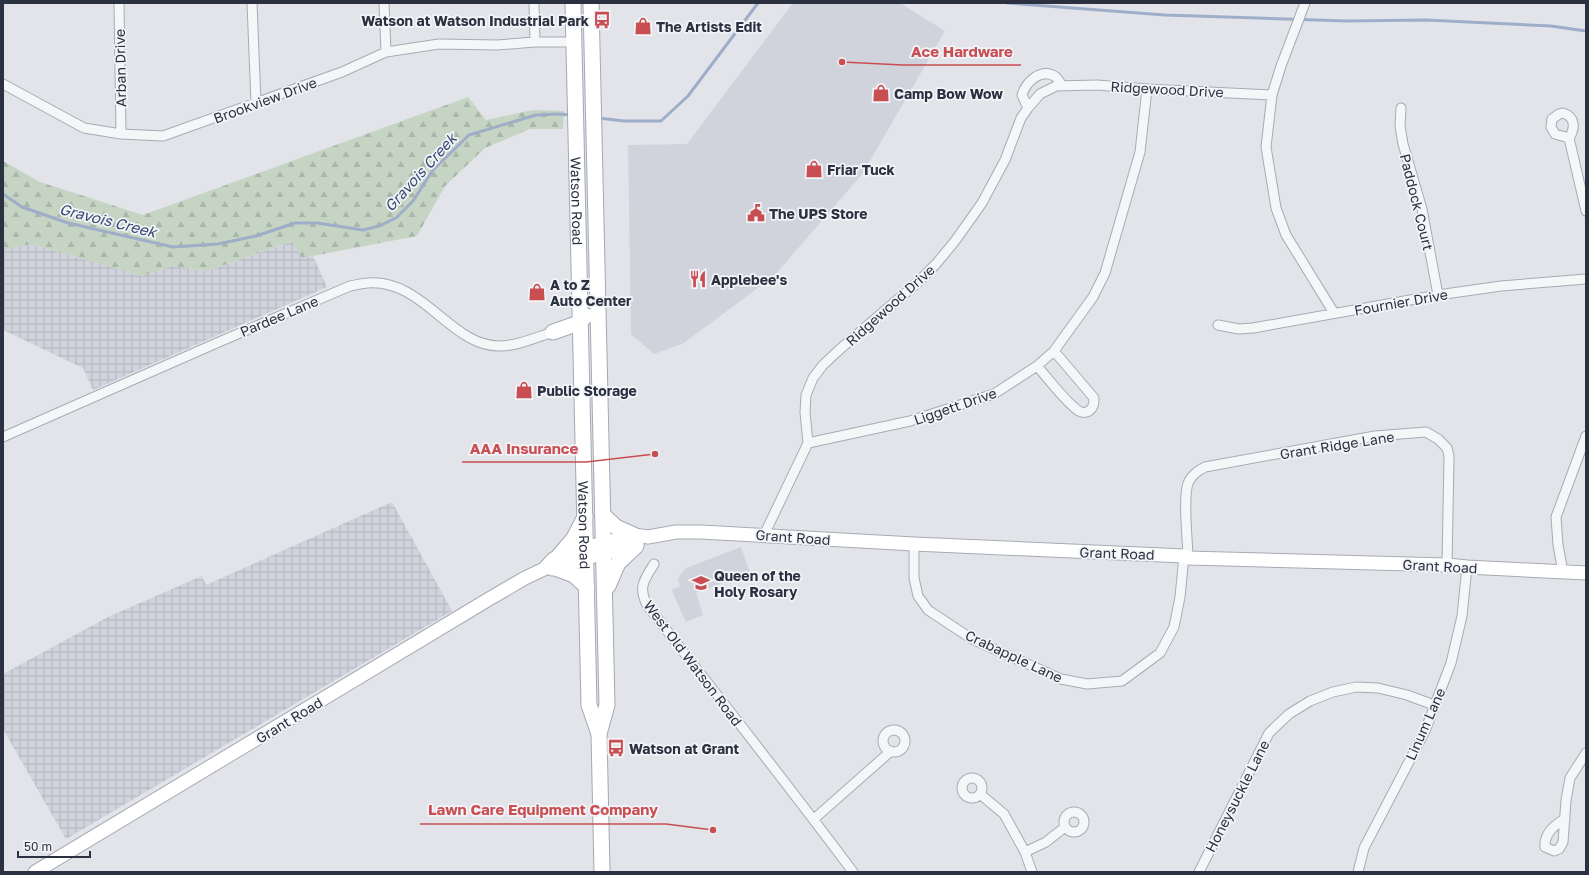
<svg xmlns="http://www.w3.org/2000/svg" width="1589" height="875" font-family="'Golos Text',sans-serif">
  <defs>
    <pattern id="industrial-grid" width="8" height="8" patternUnits="userSpaceOnUse"><rect width="8" height="8" fill="#d1d3dc"/><path d="M0 4h8M4 0v8" fill="none" stroke="#b4b6be"/></pattern>
    <pattern id="forest-firs" width="22" height="20" patternUnits="userSpaceOnUse"><rect width="22" height="20" fill="#c6d4c4"/><path d="M5 1l3.5 6h-7zM16 11l3.5 6h-7z" fill="#aab6aa"/></pattern>
  </defs>
  <rect width="100%" height="100%" fill="#e2e4ea"/>
  <path fill="#d1d3dc" d="M 793,3 L 900,3 L 945,31 L 863,173 L 775,275 L 684,343 L 654,354 L 631,334 L 628,145 L 687,144 Z
    M 741,547 L 750,573 L 696,593 L 703,615 L 686,622 L 672,591 L 673,589 L 680,586 L 678,579 L 680,575 L 686,568 Z"/>
  <path fill="url(#industrial-grid)" d="M 293,241 L 302,258 L 313,256 L 327,287 L 93,390 L 83,368 L 3,330 L 3,250 L 31,244 L 142,276 L 172,266 L 207,271 Z
    M 392,502 L 452,611 L 66,839 L 3,729 L 3,674 L 108,617 L 202,576 L 206,585 Z"/>
  <path fill="url(#forest-firs)" d="M 468,97 L 486,120 L 533,110 L 564,111 L 563,129 L 530,129 L 485,148 L 445,186 L 417,236 L 302,258 L 292,241 L 207,271 L 172,266 L 142,276 L 31,244 L 3,250 L 3,161 L 40,182 L 143,215 Z"/>
  <g fill="none" stroke-linecap="round" stroke-linejoin="round">
    <path stroke="#9faec8" stroke-width="3" d="M 1007,3 L 1165,15 L 1347,21 L 1426,20 L 1551,26 L 1586,31
      M 598,118 L 624,121 L 661,121 L 688,96 L 758,3
      M 3,194 L 22,207 L 68,223 L 173,247 L 218,244 L 256,236 L 295,223 L 317,223 L 363,230 L 379,226 L 396,218 L 413,201 L 433,170 L 469,135 L 536,115 L 559,114 L 571,115"/>
    <g stroke="#a7abb4" stroke-width="11">
      <path id="street" d="M 119,3 L 121,134
        M 252,3 L 256,103
        M 384,3 L 386,52
        M 534,3 L 535,42
        M 1305,3 L 1281,66 L 1272,95 L 1266,147 L 1276,208 L 1286,235 L 1334,313
        M 3,84 L 84,128 L 121,134 L 163,136 L 342,72 L 386,52 L 439,44 L 497,45 L 535,42 L 574,42
        M 1028,108 L 1022,95 C 1026,82 1041,67 1056,77 C 1058,79 1060,83 1062,85
        M 1401,108 L 1400,126 L 1403,144 L 1422,209 L 1438,295
        M 1563,113 C 1576,117 1575,129 1569,138 L 1555,134 L 1551,127 L 1552,119 L 1559,114 Z
        M 1569,138 L 1586,211
        M 1218,325 L 1239,329 L 1253,328 L 1438,295 L 1501,286 L 1586,279
        M 1037,366 C 1047,377 1067,404 1079,411 C 1082,413 1087,413 1090,410 C 1094,407 1094,403 1094,398 L 1054,351
        M 3,437 L 219,342 L 350,286 C 356,285 363,283 368,283 C 424,279 451,347 500,346 C 518,346 537,337 553,332
        M 808,443 L 805,412 L 806,395 L 813,378 L 823,365 L 839,350 L 917,283 L 936,264 L 955,241 L 982,203 L 1005,160 L 1021,118 L 1028,108 L 1040,94 L 1056,86 L 1097,85 L 1147,89 L 1272,95
        M 764,535 L 808,443 L 910,421 L 994,394 L 1037,366 L 1054,351 L 1093,297 L 1105,273 L 1140,152 L 1147,89
        M 914,544 L 914,578 L 918,596 L 928,610 L 972,639 L 1061,679 L 1087,684 L 1122,681 L 1160,653 L 1174,627 L 1180,597 L 1184,556
        M 1188,558 C 1188,541 1182,494 1189,481 C 1193,474 1198,471 1205,467 L 1375,436 L 1426,432 L 1438,439 L 1447,448 L 1449,456 L 1447,565
        M 654,564 C 644,580 638,587 647,605 C 716,694 786,782 853,872
        M 1563,572 L 1558,545 L 1556,517 L 1586,436
        M883 741a11 11 0 1 1 22 0a11 11 0 1 1-22 0Z
        M962 788a10 10 0 1 1 20 0a10 10 0 1 1-20 0Z
        M 980,794 L 1004,814 L 1025,852 L 1032,872
        M1064 822a10 10 0 1 1 20 0a10 10 0 1 1-20 0Z
        M 814,819 L 891,751
        M 1565,819 C 1554,825 1544,834 1545,847 L 1554,851 L 1559,849 L 1563,842 L 1566,800 L 1570,778 L 1586,753
        M 1025,852 L 1046,842 L 1065,827
        M 1199,872 L 1269,733 L 1289,714 L 1310,701 L 1333,692 L 1356,687 L 1378,688 L 1407,695 L 1434,705
        M 1358,872 L 1364,848 L 1425,731 L 1451,663 L 1462,616 L 1467,567"/>
    </g>
    <g stroke="#a7abb4" stroke-width="15">
      <path id="secondary" d="M 552,569 L 558,569 L 587,558 L 637,545
        M 35,872 L 489,599 L 525,578 L 544,569 L 553,559 L 576,550 L 634,535 L 648,537 L 676,532 L 701,532 L 914,544 L 1184,556 L 1188,558 L 1447,565 L 1467,567 L 1586,573"/>
    </g>
    <g stroke="#a2a8b5" stroke-width="17">
      <g id="primary">
        <path id="s1" d="M 573,3 L 589,705 L 599,734 L 602,872"/>
        <path d="M 591,3 L 607,705 L 599,734"/>
        <path d="M 553,332 L 576,324 L 586,316"/>
        <path d="M 603,515 L 616,527 L 634,535"/>
        <path d="M 557,558 L 574,538 L 585,517"/>
        <path d="M 558,569 L 574,575 L 587,587"/>
        <path d="M 608,586 L 618,563 L 636,546"/>
      </g>
    </g>
    <use href="#street" stroke="#f5f6f8" stroke-width="9"/>
    <use href="#secondary" stroke="#fff" stroke-width="13"/>
    <use href="#primary" stroke="#fff" stroke-width="15"/>
  </g>
  <defs>
    <g id="bus-bare" transform="scale(1.38)"><path d="M-5-6H5V4H4V6H2V4H-2V6H-4V4H-5ZM-3.5-4V0h7V-4ZM-3.5 1.2v1.5H-2V1.2ZM2 1.2v1.5H3.5V1.2Z" fill="#c94e52" stroke="#f2f4f7" stroke-width="2.5" paint-order="stroke"/></g>
    <g id="shop-bare" transform="scale(1.38)"><path d="M-5-2.5h2.3a2.7 3.5 0 0 1 5.4 0H5L5.5 6h-11ZM-1.5-2.5h3a1.5 2.3 0 0 0-3 0Z" fill="#c94e52" stroke="#f2f4f7" stroke-width="2.5" paint-order="stroke"/></g>
    <g id="civic-bare" transform="scale(1.38)"><path d="M-.6-6.5H3V-4.5H.6V-3L4-1V1h2V6H-6V1h2V-1L-.6-3ZM-1.2 2.5V6h2.4V2.5Z" fill="#c94e52" stroke="#f2f4f7" stroke-width="2.5" paint-order="stroke"/></g>
    <g id="restaurant-bare" transform="scale(1.38)"><path d="M-5-6h1v4h1v-4h1v4h1v-4h1v5L-1.5 .5V6h-2V.5L-5-1ZM5-6V6H3V1.5H1.5Q1.5-4 5-6Z" fill="#c94e52" stroke="#f2f4f7" stroke-width="2.5" paint-order="stroke"/></g>
    <g id="school-bare" transform="scale(1.38)"><path d="M0-5L7-2L0 1L-7-2ZM-4 1L0 2.5L4 1V4Q0 6-4 4Z" fill="#c94e52" stroke="#f2f4f7" stroke-width="2.5" paint-order="stroke"/></g>
  </defs>
  <g fill-rule="evenodd">
    <use href="#bus-bare" x="602" y="20"/>
    <use href="#shop-bare" x="643" y="26"/>
    <use href="#shop-bare" x="881" y="93"/>
    <use href="#shop-bare" x="814" y="169"/>
    <use href="#civic-bare" x="756" y="213"/>
    <use href="#restaurant-bare" x="698" y="279"/>
    <use href="#shop-bare" x="537" y="292"/>
    <use href="#shop-bare" x="524" y="390"/>
    <use href="#school-bare" x="701" y="583"/>
    <use href="#bus-bare" x="616" y="748"/>
  </g>
  <g text-anchor="middle" dominant-baseline="central" stroke-width="3.5" stroke-linejoin="round" paint-order="stroke">
    <g font-size="14" font-weight="bold" fill="#2b3141" stroke="#f2f4f7" text-anchor="start">
      <text x="589" y="20" text-anchor="end">Watson at Watson Industrial Park</text>
      <text x="656" y="26">The Artists Edit</text>
      <text x="894" y="93">Camp Bow Wow</text>
      <text x="827" y="169">Friar Tuck</text>
      <text x="769" y="213">The UPS Store</text>
      <text x="711" y="279">Applebee's</text>
      <text x="550" y="284">A to Z<tspan x="550" dy="16">Auto Center</tspan></text>
      <text x="537" y="390">Public Storage</text>
      <text x="714" y="575">Queen of the<tspan x="714" dy="16">Holy Rosary</tspan></text>
      <text x="629" y="748">Watson at Grant</text>
    </g>
    <g font-size="14" fill="#2b3141" stroke="#f2f4f7">
      <text transform="translate(120 68) rotate(-91)">Arban Drive</text>
      <text transform="translate(1167 89) rotate(3)">Ridgewood Drive</text>
      <text transform="translate(265 100) rotate(-20)">Brookview Drive</text>
      <text stroke="none"><textPath href="#s1" startOffset="198">Watson Road</textPath></text>
      <text transform="translate(1417 202) rotate(76)">Paddock Court</text>
      <text transform="translate(1401 302) rotate(-10)">Fournier Drive</text>
      <text transform="translate(890 305) rotate(-42)">Ridgewood Drive</text>
      <text transform="translate(279 316) rotate(-23)">Pardee Lane</text>
      <text transform="translate(955 406) rotate(-19)">Liggett Drive</text>
      <text transform="translate(1337 445) rotate(-9)">Grant Ridge Lane</text>
      <text stroke="none"><textPath href="#s1" startOffset="522">Watson Road</textPath></text>
      <text transform="translate(793 537) rotate(4)">Grant Road</text>
      <text transform="translate(1117 553) rotate(2)">Grant Road</text>
      <text transform="translate(1440 566) rotate(3)">Grant Road</text>
      <text transform="translate(1014 656) rotate(25)">Crabapple Lane</text>
      <text transform="translate(693 663) rotate(53)">West Old Watson Road</text>
      <text transform="translate(289 720) rotate(-31)">Grant Road</text>
      <text transform="translate(1425 724) rotate(-66)">Linum Lane</text>
      <text transform="translate(1237 796) rotate(-63)">Honeysuckle Lane</text>
    </g>
    <g font-size="15" font-style="italic" fill="#374b74" stroke="#f2f4f7">
      <text transform="translate(420 172) rotate(-48)">Gravois Creek</text>
      <text transform="translate(108 220) rotate(14)">Gravois Creek</text>
    </g>
  </g>
  <path fill="none" stroke="#c94e52" stroke-width="1.5" d="M842 62L903 65H1021M655 454L586 462H462M713 830L666 824H420"/>
  <g fill="#c94e52" stroke="#f2f4f7" stroke-width="1.5">
    <circle cx="842" cy="62" r="4"/>
    <circle cx="655" cy="454" r="4"/>
    <circle cx="713" cy="830" r="4"/>
  </g>
  <g font-size="15" text-anchor="middle" font-weight="bold" fill="#c94e52" stroke="#f2f4f7" stroke-width="3.5" stroke-linejoin="round" paint-order="stroke">
    <text x="962" y="57">Ace Hardware</text>
    <text x="524" y="454">AAA Insurance</text>
    <text x="543" y="815">Lawn Care Equipment Company</text>
  </g>
  <rect width="1589" height="875" fill="none" stroke="#2b3141" stroke-width="8"/>
  <path d="M18 851v6h72v-6" fill="none" stroke="#2b3141" stroke-width="2"/>
  <text x="24" y="851" font-size="12" fill="#2b3141" stroke="#f2f4f7" stroke-width="3" paint-order="stroke">50 m</text>
</svg>
